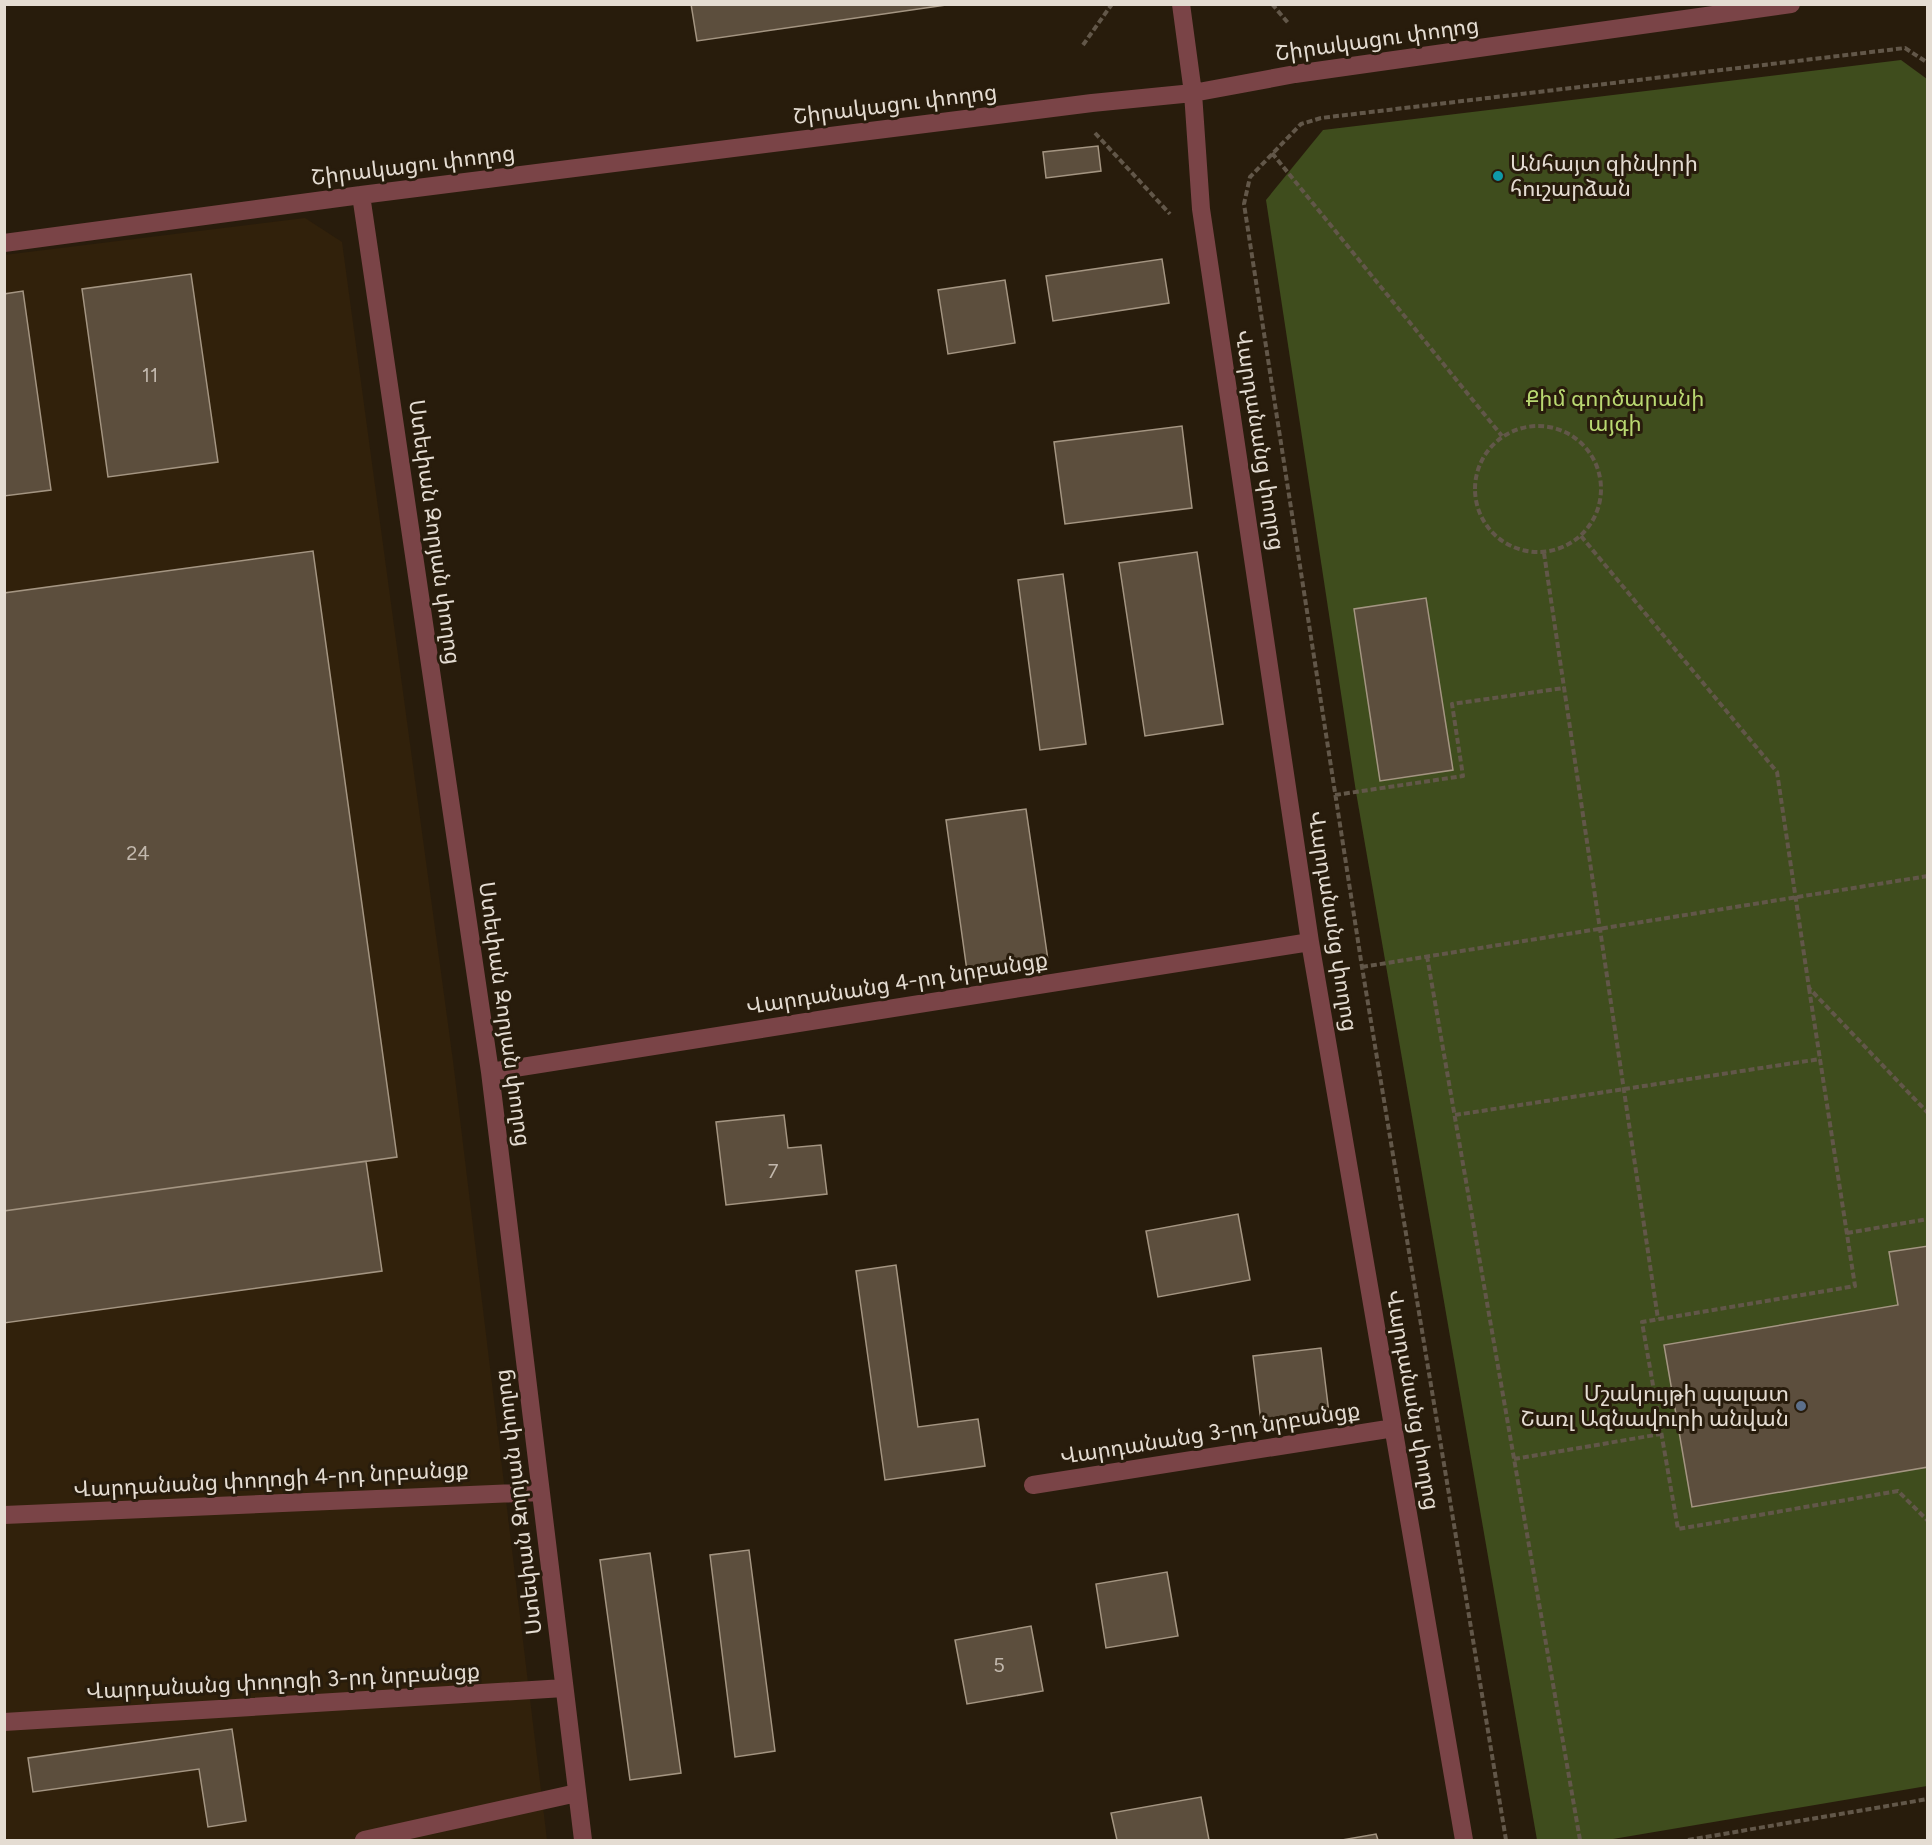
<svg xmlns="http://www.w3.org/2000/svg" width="1932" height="1845" font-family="Figtree,'Noto Sans Armenian',sans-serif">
  <rect width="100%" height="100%" fill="#281c0c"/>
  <path fill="#31210b" d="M 305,218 L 342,242 L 453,1061 L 547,1840 L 5,1840 L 4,255 Z"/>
  <path fill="#3f4d1d" d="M 1901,60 L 1927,79 L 1927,1786 L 1607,1840 L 1537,1840 L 1356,792 L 1266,200 L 1323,130 Z"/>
  <path fill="#5c4e3d" stroke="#a49582" stroke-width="1.5" d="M 691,4 L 953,4 L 697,41 Z
    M 1098,146 L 1101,171 L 1046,178 L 1043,152 Z
    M 1162,259 L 1169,303 L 1053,321 L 1046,276 Z
    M 191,274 L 218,462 L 108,477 L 82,289 Z
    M 1005,280 L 1015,343 L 948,354 L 938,290 Z
    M 23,291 L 51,490 L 4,496 L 4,294 Z
    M 1182,426 L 1192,508 L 1065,524 L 1054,442 Z
    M 313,551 L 397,1157 L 4,1211 L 4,593 Z
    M 1197,552 L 1223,724 L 1145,736 L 1119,563 Z
    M 1063,574 L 1086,744 L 1040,750 L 1018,580 Z
    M 1426,598 L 1453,770 L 1380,781 L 1354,609 Z
    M 1026,809 L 1048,960 L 967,971 L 946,820 Z
    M 784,1115 L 788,1148 L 821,1145 L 827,1194 L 726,1205 L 716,1122 Z
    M 366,1161 L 382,1271 L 4,1323 L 4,1211 Z
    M 1238,1214 L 1250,1280 L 1158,1297 L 1146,1231 Z
    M 1928,1246 L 1928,1467 L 1692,1507 L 1664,1345 L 1898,1305 L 1889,1252 Z
    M 896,1265 L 918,1427 L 978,1419 L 985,1466 L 885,1480 L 856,1271 Z
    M 1321,1348 L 1329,1413 L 1261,1422 L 1253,1356 Z
    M 749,1550 L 775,1751 L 735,1757 L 710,1555 Z
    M 650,1553 L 681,1773 L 630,1780 L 600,1560 Z
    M 1167,1572 L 1178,1636 L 1106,1648 L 1096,1584 Z
    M 1031,1626 L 1043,1691 L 967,1704 L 955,1640 Z
    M 232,1729 L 246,1821 L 208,1827 L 199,1769 L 33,1792 L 28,1758 Z
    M 1201,1797 L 1209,1840 L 1117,1840 L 1111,1813 Z
    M 1376,1834 L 1378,1840 L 1342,1840 Z"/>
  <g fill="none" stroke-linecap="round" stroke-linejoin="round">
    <path stroke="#625749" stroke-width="4" stroke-dasharray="6 3" stroke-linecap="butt" d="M 1272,4 L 1289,24
      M 1083,45 L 1112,4
      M 1095,133 L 1170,214
      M 1272,153 L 1502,436
      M1475 489a63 63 0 1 1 126 0a63 63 0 1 1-126 0Z
      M 1581,536 L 1777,772 L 1809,988 L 1928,1113
      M 1544,553 L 1658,1319
      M 1335,795 L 1463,776 L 1452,704 L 1564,688
      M 1427,956 L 1580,1840
      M 1362,967 L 1928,876
      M 1809,988 L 1855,1286 L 1642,1322 L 1678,1529 L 1898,1491 L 1928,1521
      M 1455,1115 L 1820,1059
      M 1847,1233 L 1928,1219
      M 1514,1459 L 1661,1434
      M 1506,1840 L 1362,967 L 1244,204 L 1250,177 L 1301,124 L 1321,118 L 1905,48 L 1928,63
      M 1688,1840 L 1928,1799"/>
    <path stroke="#7a4447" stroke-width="18" d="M 1181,4 L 1193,93 L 1201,209 L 1310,942 L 1464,1840
      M 361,195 L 490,1072 L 583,1840
      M 4,243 L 361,195 L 1092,103 L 1193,93 L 1295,74 L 1791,4
      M 490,1072 L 1310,942
      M 1033,1485 L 1394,1428
      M 4,1515 L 540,1492
      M 4,1722 L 564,1688
      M 364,1840 L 577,1793"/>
  </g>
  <circle fill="#0f9aa8" stroke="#281c0c" stroke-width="2" cx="1498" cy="176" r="6"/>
  <circle fill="#5c6f8a" stroke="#281c0c" stroke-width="2" cx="1801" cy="1406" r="6"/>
  <g text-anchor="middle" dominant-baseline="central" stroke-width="6" stroke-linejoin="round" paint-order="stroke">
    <g font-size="20" fill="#c2b8ad">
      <text x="150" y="375">11</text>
      <text x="138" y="853">24</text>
      <text x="773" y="1171">7</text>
      <text x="999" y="1665">5</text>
    </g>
    <g font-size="22" fill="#e4dcd2" stroke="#281c0c">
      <text transform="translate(1377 39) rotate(-8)">Շիրակացու փողոց</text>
      <text transform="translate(895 104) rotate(-7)">Շիրակացու փողոց</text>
      <text transform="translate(413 165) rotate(-7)">Շիրակացու փողոց</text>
      <text transform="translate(1260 440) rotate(81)">Վարդանանց փողոց</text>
      <text transform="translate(435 532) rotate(82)">Ստեփան Զորյան փողոց</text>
      <text transform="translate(1333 921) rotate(81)">Վարդանանց փողոց</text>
      <text transform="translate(897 983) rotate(-9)">Վարդանանց 4-րդ նրբանցք</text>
      <text transform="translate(505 1014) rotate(82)">Ստեփան Զորյան փողոց</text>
      <text transform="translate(1413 1400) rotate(80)">Վարդանանց փողոց</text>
      <text transform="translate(1210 1433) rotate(-9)">Վարդանանց 3-րդ նրբանցք</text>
      <text transform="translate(271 1479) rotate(-3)">Վարդանանց փողոցի 4-րդ նրբանցք</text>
      <text transform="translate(518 1502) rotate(-97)">Ստեփան Զորյան փողոց</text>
      <text transform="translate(283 1681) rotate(-3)">Վարդանանց փողոցի 3-րդ նրբանցք</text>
    </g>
    <g font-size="22" fill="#e4dcd2" stroke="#281c0c" text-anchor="start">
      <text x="1510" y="163">Անհայտ զինվորի<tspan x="1510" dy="25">հուշարձան</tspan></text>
      <text x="1789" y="1393" text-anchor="end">Մշակույթի պալատ<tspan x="1789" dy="25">Շառլ Ազնավուրի անվան</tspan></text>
    </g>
    <g font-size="22" fill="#b9d871" stroke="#281c0c">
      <text x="1615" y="398">Քիմ գործարանի<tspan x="1615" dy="25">այգի</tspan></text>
    </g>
  </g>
  <rect width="1932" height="1845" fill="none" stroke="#e4dcd2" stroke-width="12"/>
</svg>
